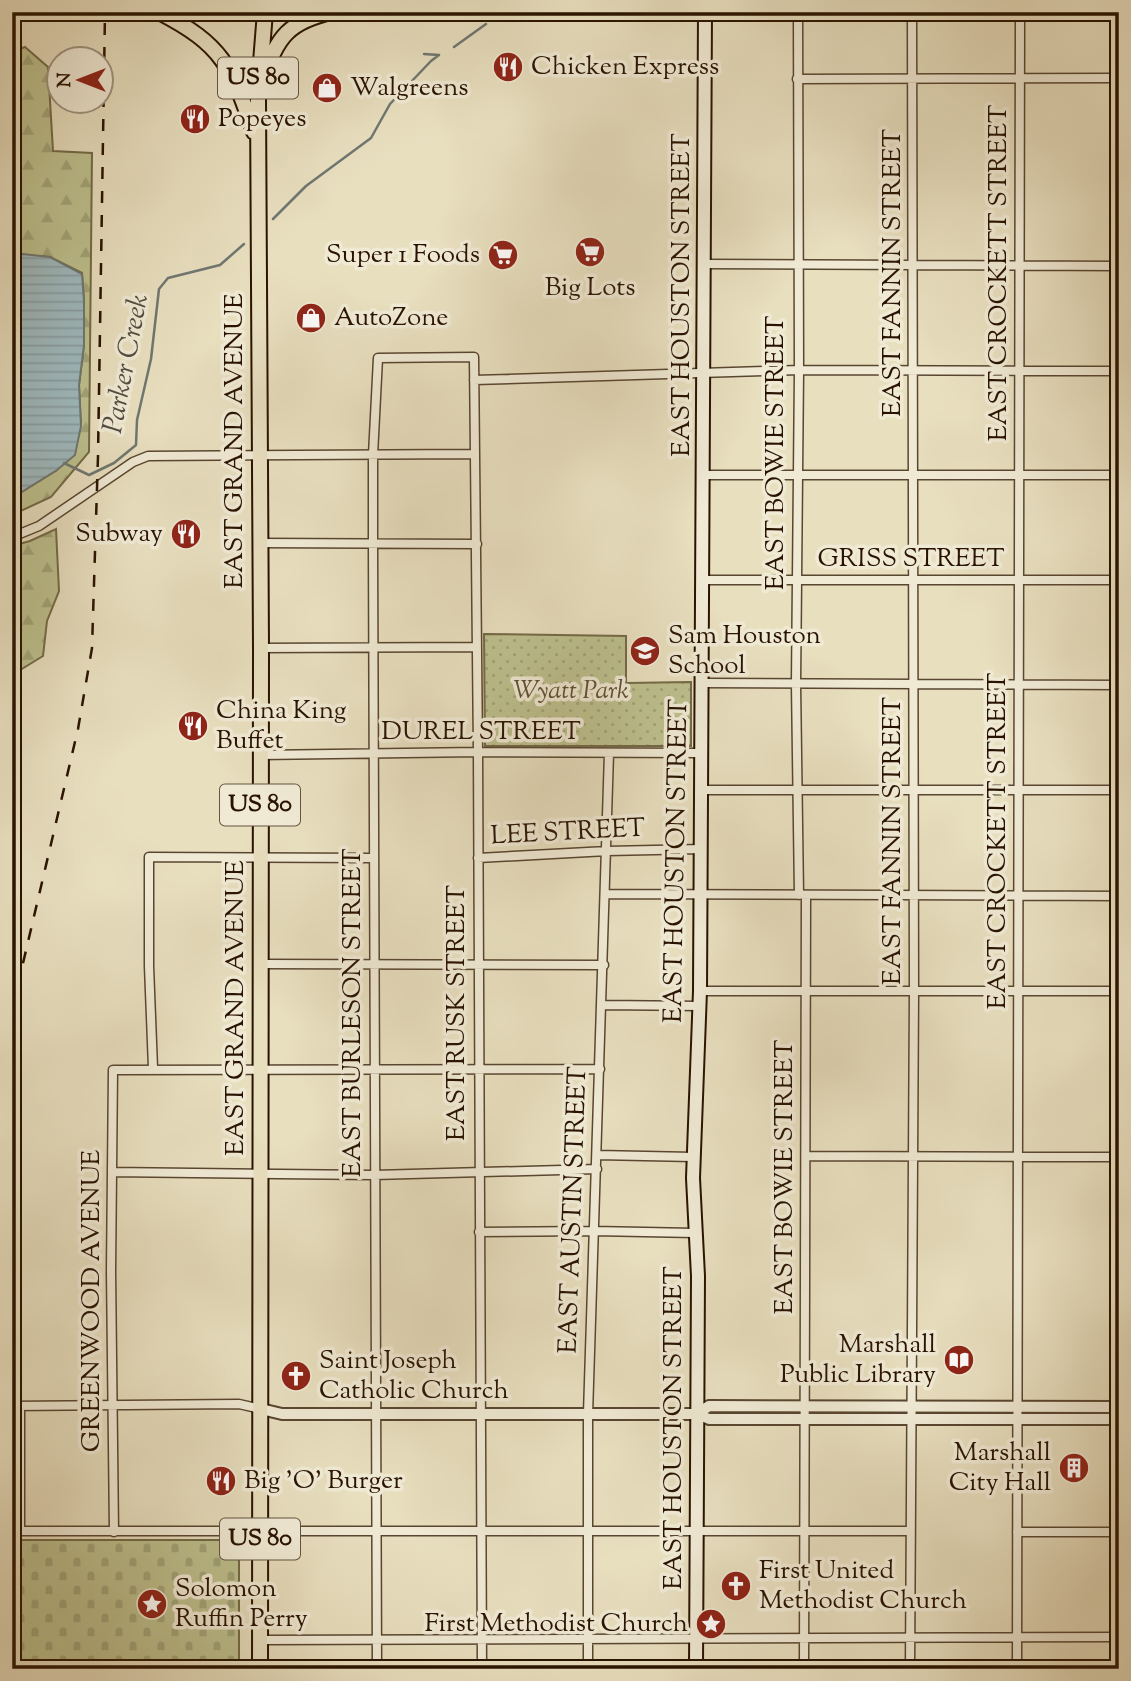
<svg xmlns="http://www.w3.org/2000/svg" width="1131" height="1681" font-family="'Sorts Mill Goudy',serif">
  <defs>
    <pattern id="green-dots" width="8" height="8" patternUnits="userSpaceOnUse" patternTransform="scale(1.75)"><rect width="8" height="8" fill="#bdc08e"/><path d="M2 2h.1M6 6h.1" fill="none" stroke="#a2a479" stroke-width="1.8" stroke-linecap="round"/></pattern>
    <pattern id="forest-firs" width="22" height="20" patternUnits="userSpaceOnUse" patternTransform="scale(1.75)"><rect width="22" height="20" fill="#bdc08e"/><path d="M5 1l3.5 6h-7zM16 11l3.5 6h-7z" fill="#a2a479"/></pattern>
    <pattern id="cemetery-stones" width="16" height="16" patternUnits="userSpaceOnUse" patternTransform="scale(1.75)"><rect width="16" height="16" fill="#bdc08e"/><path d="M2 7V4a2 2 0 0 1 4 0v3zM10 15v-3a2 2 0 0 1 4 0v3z" fill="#a2a479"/></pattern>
    <pattern id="water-rules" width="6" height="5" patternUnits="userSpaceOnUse" patternTransform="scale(1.75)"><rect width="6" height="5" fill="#9eb9be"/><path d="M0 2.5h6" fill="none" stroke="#889ea2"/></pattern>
  </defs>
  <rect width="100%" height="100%" fill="#e8dfbf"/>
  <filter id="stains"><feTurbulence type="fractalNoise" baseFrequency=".00286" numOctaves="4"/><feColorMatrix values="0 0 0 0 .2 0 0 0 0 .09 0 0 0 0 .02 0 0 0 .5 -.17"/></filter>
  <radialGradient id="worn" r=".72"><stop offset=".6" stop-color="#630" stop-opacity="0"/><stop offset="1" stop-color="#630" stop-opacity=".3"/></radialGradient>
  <path fill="url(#green-dots)" stroke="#736a47" stroke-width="2" d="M 484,634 L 626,636 L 626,683 L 691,682 L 691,746 L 485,746 Z"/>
  <path fill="url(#forest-firs)" stroke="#736a47" stroke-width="2" d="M 25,47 L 48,67 L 53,151 L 92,153 L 89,452 L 51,497 L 12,515 L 12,498 L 57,470 L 81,426 L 79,385 L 84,345 L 84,301 L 82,273 L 50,257 L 12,255 L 12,52 Z
    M 56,529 L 59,591 L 47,621 L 43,656 L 12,675 L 12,546 L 30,541 Z"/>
  <path fill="url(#cemetery-stones)" stroke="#736a47" stroke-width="2" d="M 12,1540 L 239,1540 L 239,1669 L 12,1669 Z"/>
  <path fill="url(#water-rules)" stroke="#6f7772" stroke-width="2" d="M 23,254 L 50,257 L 82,274 L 84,301 L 84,345 L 79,385 L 81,426 L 75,455 L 57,470 L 12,498 L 12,255 Z"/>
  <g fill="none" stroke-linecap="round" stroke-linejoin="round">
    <path stroke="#6f7772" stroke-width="2.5" d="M 12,18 L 49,20 L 59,19
      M 454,47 L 486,24
      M 424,54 L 439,55
      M 273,219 L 306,186 L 371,138 L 390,104 L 431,61 L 439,55
      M 64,463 L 89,475 L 114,463 L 136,445 L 137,420 L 151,359 L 159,289 L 168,278 L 220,265 L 244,244"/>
    <g stroke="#594630" stroke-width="11">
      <path id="minor" d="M 798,12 L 799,370 L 796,684 L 799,895
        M 797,79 L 1119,78
        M 705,264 L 1119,266
        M 474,380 L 799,370 L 1119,371
        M 704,475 L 1119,475
        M 12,537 L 39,526 L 133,462 L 148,456 L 474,454
        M 260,543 L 477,544
        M 703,580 L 1119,580
        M 261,648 L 477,647
        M 702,683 L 1119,685
        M 260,755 L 478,752 L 701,753
        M 702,790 L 1119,790
        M 478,858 L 607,851 L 702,849
        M 606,894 L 1119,896
        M 261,964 L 604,965
        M 700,991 L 1119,991
        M 603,1005 L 700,1006
        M 153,1068 L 149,966 L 149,857 L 373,858
        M 597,1155 L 693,1157
        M 806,1156 L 1119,1157
        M 112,1172 L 374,1175 L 597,1169
        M 479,1232 L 594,1231 L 695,1233
        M 12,1406 L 239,1404 L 261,1409
        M 20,1406 L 20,1531
        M 12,1531 L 910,1531
        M 114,1532 L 111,1271 L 113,1070 L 600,1069
        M 1017,1532 L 1119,1532
        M 260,1640 L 1119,1637
        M 377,1669 L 373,543 L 373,455 L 378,358 L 474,357 L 478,752 L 482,1669
        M 588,1669 L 588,1414 L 609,753
        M 804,1669 L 806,895
        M 910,1669 L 914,991 L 912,12
        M 1017,1669 L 1020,12"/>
    </g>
    <g stroke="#594630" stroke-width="14">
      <path id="tertiary" d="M 261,1409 L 282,1414 L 697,1414 L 709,1419 L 1119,1419
        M 697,1414 L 709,1406 L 1119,1407"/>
    </g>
    <g stroke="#291300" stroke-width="16">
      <path id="secondary" d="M 696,1669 L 698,1276 L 693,1178 L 700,991 L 705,12"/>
    </g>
    <g stroke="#291300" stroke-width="18">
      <path id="trunk" d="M 159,12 C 223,45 231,66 254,132
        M 264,78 C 276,37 290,21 332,12
        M 260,1669 L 261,648 L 258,100 L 265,12"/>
    </g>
    <use href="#minor" stroke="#f0ead5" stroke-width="8"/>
    <use href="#tertiary" stroke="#f0ead5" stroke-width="10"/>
    <use href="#secondary" stroke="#f0ead5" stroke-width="12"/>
    <use href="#trunk" stroke="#e8dfbf" stroke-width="14"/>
    <path stroke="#291300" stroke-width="2.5" stroke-dasharray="12 12" stroke-linecap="butt" d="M 12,1010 L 78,729 L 92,648 L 98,456 L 105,12"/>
  </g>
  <defs>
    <g id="restaurant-disc" transform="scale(1.575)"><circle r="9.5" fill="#8f2418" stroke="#f0ead5"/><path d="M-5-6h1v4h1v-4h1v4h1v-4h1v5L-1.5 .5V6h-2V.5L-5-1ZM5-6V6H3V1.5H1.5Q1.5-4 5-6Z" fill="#fff"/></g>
    <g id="shop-disc" transform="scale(1.575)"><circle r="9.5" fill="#8f2418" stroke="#f0ead5"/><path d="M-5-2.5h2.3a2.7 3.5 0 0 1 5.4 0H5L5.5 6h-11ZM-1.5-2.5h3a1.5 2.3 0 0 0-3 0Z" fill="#fff"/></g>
    <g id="supermarket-disc" transform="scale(1.575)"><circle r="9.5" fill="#8f2418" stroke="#f0ead5"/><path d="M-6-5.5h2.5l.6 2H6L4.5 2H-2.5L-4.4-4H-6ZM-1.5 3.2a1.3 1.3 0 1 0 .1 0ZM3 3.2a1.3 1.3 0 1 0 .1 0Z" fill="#fff"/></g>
    <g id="school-disc" transform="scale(1.575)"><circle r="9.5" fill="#8f2418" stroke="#f0ead5"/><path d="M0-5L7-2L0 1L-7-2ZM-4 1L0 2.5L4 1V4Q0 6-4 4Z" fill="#fff"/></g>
    <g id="library-disc" transform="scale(1.575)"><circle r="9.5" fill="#8f2418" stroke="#f0ead5"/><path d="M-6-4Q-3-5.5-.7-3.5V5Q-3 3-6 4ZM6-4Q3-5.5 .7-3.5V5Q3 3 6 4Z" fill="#fff"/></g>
    <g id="church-disc" transform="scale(1.575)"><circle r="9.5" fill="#8f2418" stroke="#f0ead5"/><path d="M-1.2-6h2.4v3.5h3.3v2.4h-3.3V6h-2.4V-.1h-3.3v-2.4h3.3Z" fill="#fff"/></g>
    <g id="building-disc" transform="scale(1.575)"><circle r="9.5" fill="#8f2418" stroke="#f0ead5"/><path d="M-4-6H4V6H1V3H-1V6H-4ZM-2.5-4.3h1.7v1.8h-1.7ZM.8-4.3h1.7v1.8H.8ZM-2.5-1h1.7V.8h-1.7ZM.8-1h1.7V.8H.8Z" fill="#fff"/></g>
    <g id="sight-disc" transform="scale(1.575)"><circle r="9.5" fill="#8f2418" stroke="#f0ead5"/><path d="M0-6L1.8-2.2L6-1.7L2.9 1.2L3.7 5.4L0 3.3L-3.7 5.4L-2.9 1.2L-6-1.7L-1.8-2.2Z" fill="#fff"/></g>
  </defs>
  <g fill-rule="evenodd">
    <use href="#restaurant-disc" x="508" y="67"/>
    <use href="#shop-disc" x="327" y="88"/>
    <use href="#restaurant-disc" x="195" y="119"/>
    <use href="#supermarket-disc" x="590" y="252"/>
    <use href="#supermarket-disc" x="503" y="255"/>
    <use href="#shop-disc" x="311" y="318"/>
    <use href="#restaurant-disc" x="186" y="534"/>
    <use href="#school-disc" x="645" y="651"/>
    <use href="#restaurant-disc" x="193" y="726"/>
    <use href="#library-disc" x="959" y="1360"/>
    <use href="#church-disc" x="296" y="1376"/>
    <use href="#building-disc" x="1074" y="1468"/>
    <use href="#restaurant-disc" x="221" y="1481"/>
    <use href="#church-disc" x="736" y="1586"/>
    <use href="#sight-disc" x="152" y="1604"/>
    <use href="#sight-disc" x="711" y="1624"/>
  </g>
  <g text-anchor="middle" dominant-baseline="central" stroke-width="7" stroke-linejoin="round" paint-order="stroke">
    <g fill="#f0ead5" stroke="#655440" stroke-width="2">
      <rect x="218" y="57.5" width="80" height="41" rx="5"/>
      <rect x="220" y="784.5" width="80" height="41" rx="5"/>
      <rect x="220" y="1518.5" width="80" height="41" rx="5"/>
    </g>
    <g font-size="24" font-weight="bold" fill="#291300">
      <text x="258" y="78">US 80</text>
      <text x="260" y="805">US 80</text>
      <text x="260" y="1539">US 80</text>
    </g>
    <g font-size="26" fill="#291300" stroke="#f0ead5" text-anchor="start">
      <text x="531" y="67">Chicken Express</text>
      <text x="350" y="88">Walgreens</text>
      <text x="218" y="119">Popeyes</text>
      <text x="480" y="255" text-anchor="end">Super 1 Foods</text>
      <text x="590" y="288" text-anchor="middle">Big Lots</text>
      <text x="334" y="318">AutoZone</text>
      <text x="163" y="534" text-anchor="end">Subway</text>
      <text x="668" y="636">Sam Houston<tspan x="668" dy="30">School</tspan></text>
      <text x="216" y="711">China King<tspan x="216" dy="30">Buffet</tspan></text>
      <text x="936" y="1345" text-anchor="end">Marshall<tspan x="936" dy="30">Public Library</tspan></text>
      <text x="319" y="1361">Saint Joseph<tspan x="319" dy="30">Catholic Church</tspan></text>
      <text x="1051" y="1453" text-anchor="end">Marshall<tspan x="1051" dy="30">City Hall</tspan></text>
      <text x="244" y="1481">Big 'O' Burger</text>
      <text x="759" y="1571">First United<tspan x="759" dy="30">Methodist Church</tspan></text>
      <text x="175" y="1589">Solomon<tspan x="175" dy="30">Ruffin Perry</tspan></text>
      <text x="688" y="1624" text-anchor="end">First Methodist Church</text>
    </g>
    <g font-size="26" fill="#291300" stroke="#f0ead5">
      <text transform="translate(893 273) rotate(-90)">EAST FANNIN STREET</text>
      <text transform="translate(999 273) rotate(-90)">EAST CROCKETT STREET</text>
      <text transform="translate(682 295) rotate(-90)">EAST HOUSTON STREET</text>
      <text transform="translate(235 441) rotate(-90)">EAST GRAND AVENUE</text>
      <text transform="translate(776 453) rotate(-90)">EAST BOWIE STREET</text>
      <text x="911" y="559">GRISS STREET</text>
      <text x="481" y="732">DUREL STREET</text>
      <text transform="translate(568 833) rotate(-3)">LEE STREET</text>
      <text transform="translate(893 841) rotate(-90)">EAST FANNIN STREET</text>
      <text transform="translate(998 841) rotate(-90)">EAST CROCKETT STREET</text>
      <text transform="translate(677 861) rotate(-89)">EAST HOUSTON STREET</text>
      <text transform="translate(236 1008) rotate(-90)">EAST GRAND AVENUE</text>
      <text transform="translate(353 1013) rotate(-90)">EAST BURLESON STREET</text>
      <text transform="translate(457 1013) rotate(-90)">EAST RUSK STREET</text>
      <text transform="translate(785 1177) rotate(-90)">EAST BOWIE STREET</text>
      <text transform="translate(574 1210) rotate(-88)">EAST AUSTIN STREET</text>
      <text transform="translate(92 1301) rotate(-90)">GREENWOOD AVENUE</text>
      <text transform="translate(674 1428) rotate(-90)">EAST HOUSTON STREET</text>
    </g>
    <g font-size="26" font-style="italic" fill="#5d5032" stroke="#f0ead5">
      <text x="571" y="691">Wyatt Park</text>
    </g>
    <g font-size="28" font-style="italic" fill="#524d42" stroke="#f0ead5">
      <text transform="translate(127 364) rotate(-79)">Parker Creek</text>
    </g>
  </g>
  <rect width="1131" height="1681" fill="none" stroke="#e8dfbf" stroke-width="42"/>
  <rect x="14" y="14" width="1103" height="1653" fill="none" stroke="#291300" stroke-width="3.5"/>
  <rect x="21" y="21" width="1089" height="1639" fill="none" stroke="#291300" stroke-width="2"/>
  <g transform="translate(80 80) rotate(270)"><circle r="33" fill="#f0ead5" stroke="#a09480" stroke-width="2"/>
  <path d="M0-5L12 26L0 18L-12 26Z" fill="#8f2418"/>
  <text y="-10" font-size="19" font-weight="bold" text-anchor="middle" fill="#291300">N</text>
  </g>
  <rect width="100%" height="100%" filter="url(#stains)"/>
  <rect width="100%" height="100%" fill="url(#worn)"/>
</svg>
